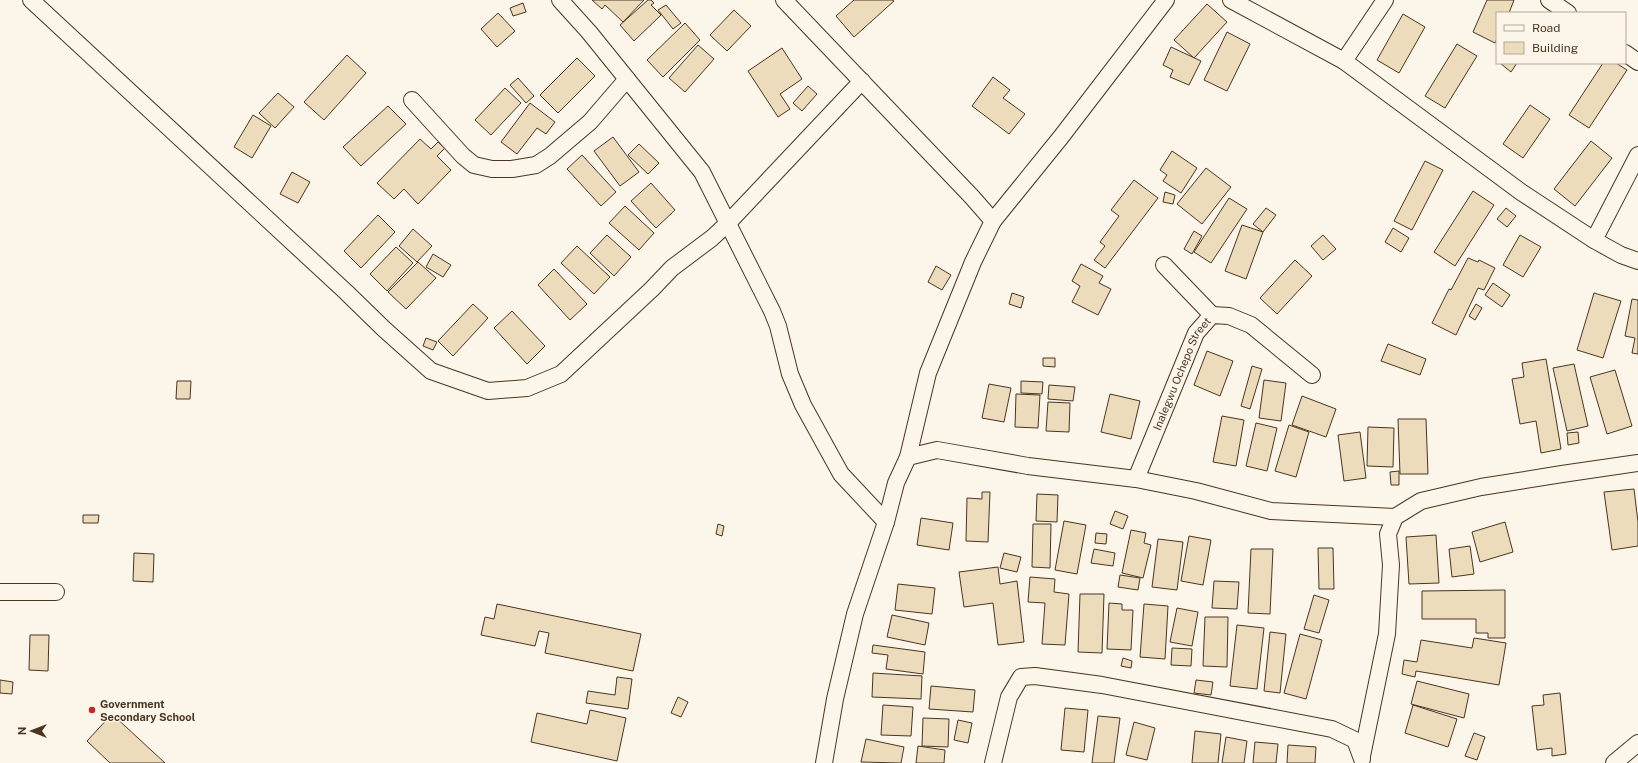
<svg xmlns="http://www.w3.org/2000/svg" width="1638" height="763" font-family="'Public Sans',sans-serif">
  <rect width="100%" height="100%" fill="#fbf6e9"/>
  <path fill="#ecdcbc" stroke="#4a3520" d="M 592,0 L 644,0 L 623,22 L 605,5 L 602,9 Z
    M 648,0 L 651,0 L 654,3 L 651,5 L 661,15 L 634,41 L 620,25 Z
    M 854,0 L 892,0 L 894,1 L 854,37 L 836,16 Z
    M 1487,0 L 1514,0 L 1509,13 L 1497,13 L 1497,39 L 1495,43 L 1473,32 Z
    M 523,3 L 526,12 L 513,16 L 510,8 Z
    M 1207,4 L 1227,22 L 1194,58 L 1174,40 Z
    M 666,5 L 681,23 L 673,29 L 658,10 Z
    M 734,10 L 751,26 L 727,51 L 710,35 Z
    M 498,13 L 515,31 L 497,47 L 481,29 Z
    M 1403,14 L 1425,27 L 1399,73 L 1377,60 Z
    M 685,23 L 700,40 L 663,77 L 647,60 Z
    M 1227,32 L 1250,44 L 1227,91 L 1204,80 Z
    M 1457,44 L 1477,56 L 1445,108 L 1425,96 Z
    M 698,45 L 714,59 L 685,92 L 669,78 Z
    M 1171,47 L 1201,61 L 1189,85 L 1170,77 L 1173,70 L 1163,65 Z
    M 782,48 L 802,79 L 780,94 L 790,109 L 778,117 L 748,71 Z
    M 347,55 L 366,73 L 324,120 L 304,102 Z
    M 577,58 L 595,76 L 558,113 L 540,95 Z
    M 1500,63 L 1517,63 L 1511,72 Z
    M 1603,63 L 1616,63 L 1627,70 L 1589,128 L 1569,115 Z
    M 993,77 L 1010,90 L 1003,98 L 1025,114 L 1009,134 L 972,106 Z
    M 518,78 L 534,96 L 526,103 L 510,85 Z
    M 808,86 L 817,94 L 802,111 L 793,103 Z
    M 505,88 L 521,103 L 491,135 L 475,120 Z
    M 278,93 L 294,107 L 275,128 L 259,113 Z
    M 530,103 L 555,122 L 546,134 L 537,128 L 517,154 L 501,142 Z
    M 1530,105 L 1550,119 L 1523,158 L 1503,144 Z
    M 388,106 L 406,124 L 361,166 L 343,147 Z
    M 253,115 L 271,126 L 252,158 L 234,147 Z
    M 613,137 L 639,172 L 620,186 L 594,151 Z
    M 420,139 L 431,149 L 438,142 L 445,148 L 437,156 L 451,170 L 418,204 L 404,189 L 394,199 L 377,183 Z
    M 1591,141 L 1612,158 L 1575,206 L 1554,189 Z
    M 639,144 L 659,163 L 648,174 L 628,155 Z
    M 1172,151 L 1197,168 L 1181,193 L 1163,181 L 1167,175 L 1160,170 Z
    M 582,155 L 616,192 L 601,206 L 567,169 Z
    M 1425,161 L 1443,170 L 1412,230 L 1394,221 Z
    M 1206,168 L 1231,187 L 1202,224 L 1177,204 Z
    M 292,172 L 310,182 L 298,203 L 280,194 Z
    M 1134,180 L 1158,198 L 1105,268 L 1094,260 L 1105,246 L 1100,242 L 1119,216 L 1111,210 Z
    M 651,183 L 675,210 L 656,228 L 631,201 Z
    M 1473,191 L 1494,205 L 1455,266 L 1434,252 Z
    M 1165,192 L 1175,195 L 1173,204 L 1163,202 Z
    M 1229,198 L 1247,209 L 1211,263 L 1194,252 Z
    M 625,206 L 654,233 L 639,250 L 609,223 Z
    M 1266,208 L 1276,215 L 1263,232 L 1253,224 Z
    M 1506,208 L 1516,216 L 1507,227 L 1497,219 Z
    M 378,215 L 395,232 L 361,268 L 344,251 Z
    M 1242,225 L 1263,232 L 1246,279 L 1225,271 Z
    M 1393,228 L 1409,238 L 1401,252 L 1385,242 Z
    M 413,229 L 432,246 L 417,262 L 399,246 Z
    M 1194,231 L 1202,236 L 1192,254 L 1184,249 Z
    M 607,235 L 631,257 L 614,276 L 590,253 Z
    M 1323,235 L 1336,249 L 1323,260 L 1311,246 Z
    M 1520,235 L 1541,247 L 1523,277 L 1503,265 Z
    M 577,246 L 610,277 L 594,294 L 561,263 Z
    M 396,247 L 413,263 L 387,291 L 370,274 Z
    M 433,254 L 451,265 L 443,277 L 426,267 Z
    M 1468,258 L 1478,262 L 1479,260 L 1495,268 L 1484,290 L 1478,288 L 1456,335 L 1432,323 L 1449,289 L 1451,290 Z
    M 1295,260 L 1312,276 L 1277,314 L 1260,298 Z
    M 418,262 L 436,278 L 406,309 L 388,292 Z
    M 1081,264 L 1103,276 L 1099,283 L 1111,289 L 1098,315 L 1072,302 L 1080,286 L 1072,281 Z
    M 936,266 L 951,275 L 942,290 L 928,282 Z
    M 554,269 L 587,304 L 570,320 L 538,285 Z
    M 1493,283 L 1510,295 L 1502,307 L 1485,295 Z
    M 1012,293 L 1024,297 L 1021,308 L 1009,304 Z
    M 1594,293 L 1621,301 L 1603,358 L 1577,350 Z
    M 1632,299 L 1638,300 L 1638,354 L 1632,353 L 1635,338 L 1625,336 Z
    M 473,304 L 488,318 L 453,356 L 438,341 Z
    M 1476,304 L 1482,308 L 1475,320 L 1469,316 Z
    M 512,311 L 545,346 L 527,364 L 494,328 Z
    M 426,338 L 437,342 L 433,350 L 423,346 Z
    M 1388,344 L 1426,359 L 1420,375 L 1381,361 Z
    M 1207,351 L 1233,361 L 1220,396 L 1194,385 Z
    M 1043,358 L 1055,358 L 1055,367 L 1043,366 Z
    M 1546,359 L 1561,449 L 1541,453 L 1536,421 L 1520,424 L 1512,379 L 1524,377 L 1522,363 Z
    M 1574,364 L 1588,426 L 1567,431 L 1553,368 Z
    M 1252,366 L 1262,369 L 1250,409 L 1241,406 Z
    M 1615,370 L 1632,426 L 1607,434 L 1590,377 Z
    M 1264,380 L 1286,383 L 1281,421 L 1259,418 Z
    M 177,381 L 191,381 L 190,399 L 176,399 Z
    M 1021,381 L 1043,382 L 1042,394 L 1021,393 Z
    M 989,384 L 1011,388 L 1004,422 L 982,418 Z
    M 1049,385 L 1075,387 L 1073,401 L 1048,399 Z
    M 1016,394 L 1040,395 L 1038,428 L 1015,427 Z
    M 1110,394 L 1140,401 L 1131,439 L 1101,432 Z
    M 1302,396 L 1336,409 L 1326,437 L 1292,425 Z
    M 1048,402 L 1070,403 L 1069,432 L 1046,431 Z
    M 1222,416 L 1244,420 L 1236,466 L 1213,462 Z
    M 1398,419 L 1426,419 L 1428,474 L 1400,474 Z
    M 1256,423 L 1277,428 L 1267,471 L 1246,466 Z
    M 1289,425 L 1309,432 L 1296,477 L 1275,471 Z
    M 1368,427 L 1394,428 L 1393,467 L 1367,466 Z
    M 1360,432 L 1366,478 L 1344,481 L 1338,435 Z
    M 1578,432 L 1579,443 L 1568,445 L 1567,433 Z
    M 1399,471 L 1399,485 L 1391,485 L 1390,472 Z
    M 1634,489 L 1638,522 L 1638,546 L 1612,550 L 1604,492 Z
    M 982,492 L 990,492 L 988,542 L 966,541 L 967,498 L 982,499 Z
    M 1037,494 L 1058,495 L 1057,522 L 1036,521 Z
    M 1115,511 L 1128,516 L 1123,529 L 1110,524 Z
    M 83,515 L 99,515 L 98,523 L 83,523 Z
    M 921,518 L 953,523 L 949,550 L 917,545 Z
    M 1064,521 L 1086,525 L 1077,574 L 1055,570 Z
    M 1505,522 L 1513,552 L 1480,562 L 1472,532 Z
    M 718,524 L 724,526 L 722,536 L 716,534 Z
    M 1033,524 L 1051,524 L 1050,568 L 1032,567 Z
    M 1131,530 L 1146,533 L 1144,543 L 1151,545 L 1143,578 L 1122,573 Z
    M 1096,533 L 1107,534 L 1106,544 L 1095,543 Z
    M 1436,535 L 1439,583 L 1409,584 L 1406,537 Z
    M 1189,536 L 1211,540 L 1203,585 L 1181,581 Z
    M 1158,539 L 1183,542 L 1177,590 L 1152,587 Z
    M 1470,546 L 1474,574 L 1452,577 L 1449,549 Z
    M 1318,548 L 1333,548 L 1334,589 L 1319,589 Z
    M 1094,549 L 1115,553 L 1113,566 L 1091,563 Z
    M 1251,549 L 1273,549 L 1270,614 L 1248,613 Z
    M 134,553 L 154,554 L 153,582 L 133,581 Z
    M 1004,553 L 1021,557 L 1017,572 L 1000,568 Z
    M 998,567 L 1000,584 L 1017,581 L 1024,642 L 998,645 L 993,603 L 964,607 L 959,572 Z
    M 1120,575 L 1140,578 L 1138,590 L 1118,587 Z
    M 1030,577 L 1055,579 L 1054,592 L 1069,594 L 1065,645 L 1042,644 L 1045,603 L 1028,602 Z
    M 1214,581 L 1239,582 L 1237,609 L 1212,608 Z
    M 898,584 L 935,588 L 932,614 L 895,610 Z
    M 1505,590 L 1505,638 L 1488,638 L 1488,633 L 1476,633 L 1476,619 L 1422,619 L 1422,591 Z
    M 1080,594 L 1104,594 L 1102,653 L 1078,652 Z
    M 1314,595 L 1329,600 L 1319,633 L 1304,629 Z
    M 1109,603 L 1122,604 L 1122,610 L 1133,610 L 1131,650 L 1107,649 Z
    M 497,604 L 641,634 L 633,671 L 545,653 L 549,633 L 539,631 L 535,646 L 481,635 L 485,617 L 494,619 Z
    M 1144,604 L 1168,606 L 1165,659 L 1140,657 Z
    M 1177,608 L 1198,612 L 1192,646 L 1170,642 Z
    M 892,615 L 929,623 L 925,645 L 887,637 Z
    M 1205,617 L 1228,617 L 1227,667 L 1203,666 Z
    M 1237,625 L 1264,628 L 1257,689 L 1230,686 Z
    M 1270,632 L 1286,634 L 1280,693 L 1264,691 Z
    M 1300,634 L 1322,640 L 1306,699 L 1284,693 Z
    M 30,635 L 49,635 L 48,671 L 29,670 Z
    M 1474,638 L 1506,643 L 1499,685 L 1416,671 L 1415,677 L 1402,674 L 1404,660 L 1417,662 L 1421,640 L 1472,648 Z
    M 873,645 L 925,652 L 923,674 L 886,669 L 888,655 L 872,653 Z
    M 1172,648 L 1192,649 L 1191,666 L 1171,665 Z
    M 1123,658 L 1132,661 L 1131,668 L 1121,666 Z
    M 873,673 L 922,676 L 921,699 L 872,697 Z
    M 617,677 L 632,679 L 628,709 L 586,703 L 588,691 L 615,695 Z
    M 0,680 L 13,682 L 12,694 L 0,693 Z
    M 1196,680 L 1213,682 L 1211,695 L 1194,693 Z
    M 1417,681 L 1469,694 L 1464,718 L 1411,704 Z
    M 931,686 L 975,690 L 973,712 L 929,709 Z
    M 1560,693 L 1566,754 L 1552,756 L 1552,748 L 1537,750 L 1532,706 L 1544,705 L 1543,695 Z
    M 678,697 L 688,702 L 681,717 L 671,713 Z
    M 883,705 L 913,707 L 911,736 L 881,735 Z
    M 1413,705 L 1457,719 L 1448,747 L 1405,733 Z
    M 1065,708 L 1088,710 L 1084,752 L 1061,750 Z
    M 590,710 L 626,718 L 617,761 L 531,742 L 537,713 L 587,724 Z
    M 112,714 L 165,763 L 110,763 L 87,741 Z
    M 1098,716 L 1120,718 L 1114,763 L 1092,763 Z
    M 923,718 L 949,719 L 948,747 L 922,746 Z
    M 958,720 L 972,723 L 968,743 L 954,740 Z
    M 1134,722 L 1155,728 L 1147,760 L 1126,755 Z
    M 1195,731 L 1221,734 L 1218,763 L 1192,763 Z
    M 1474,733 L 1485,737 L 1477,760 L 1465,756 Z
    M 1226,737 L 1247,741 L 1244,763 L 1222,763 Z
    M 866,739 L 904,747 L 901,763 L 861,762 Z
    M 1255,742 L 1278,744 L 1276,763 L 1253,763 Z
    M 1288,745 L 1316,747 L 1315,763 L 1287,763 Z
    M 918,746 L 945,750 L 944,763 L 916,763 Z"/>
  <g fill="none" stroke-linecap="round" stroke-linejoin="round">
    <g stroke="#4a3520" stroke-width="18">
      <g id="minor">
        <path d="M 31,0 L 346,292 L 384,329 L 431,371 L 488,391 L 527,388 L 561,374 L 652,289 L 672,268 L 712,238 L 727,224 L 862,81"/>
        <path d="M 560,0 L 589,32 L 702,172 L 772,311 L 778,326 L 790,374 L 803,405 L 841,474 L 886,522"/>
        <path d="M 784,0 L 972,197 L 993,221"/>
        <path d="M 1231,0 L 1344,61 L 1521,192 L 1594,240 L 1621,255 L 1638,261"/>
        <path d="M 1549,0 L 1568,13"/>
        <path d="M 1625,53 L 1638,62"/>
        <path d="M 1344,61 L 1385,0"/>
        <path d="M 412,100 L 463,156 L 474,165 L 492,169 L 512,169 L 536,165 L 550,156 L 590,122 L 627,79"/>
        <path d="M 1594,240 L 1638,155"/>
        <path d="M 1164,265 L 1212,315"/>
        <path d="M 908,457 L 937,450 L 1028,466 L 1136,479 L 1196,491 L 1271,511 L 1395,517"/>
        <path id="s1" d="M 1136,479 L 1196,333 L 1212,315 L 1229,316 L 1251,325 L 1312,375"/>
        <path d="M 0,592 L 56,592"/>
        <path d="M 1362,756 L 1387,634 L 1391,565 L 1388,534 L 1395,517 L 1421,501 L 1481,487 L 1562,474 L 1638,463"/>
        <path d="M 824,763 L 835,699 L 855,614 L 886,522 L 896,483 L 908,457 L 928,373 L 973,262 L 993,221 L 1061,137 L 1166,0"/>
        <path d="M 993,763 L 1009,697 L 1021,677 L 1035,676 L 1102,685 L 1332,729 L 1355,740 L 1362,759"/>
        <path d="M 1614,763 L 1638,743"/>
      </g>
    </g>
    <use href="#minor" stroke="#fbf6e9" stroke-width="16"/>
  </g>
  <circle fill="#c62828" stroke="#fbf6e9" stroke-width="1.5" cx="92" cy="710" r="4"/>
  <g text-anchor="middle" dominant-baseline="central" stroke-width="3" stroke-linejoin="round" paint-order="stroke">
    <g font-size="11" fill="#4a3520" stroke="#fbf6e9">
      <text stroke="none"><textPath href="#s1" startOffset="115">Inalegwu Ochepo Street</textPath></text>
    </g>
    <g font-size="11" font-weight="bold" fill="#4a3520" stroke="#fbf6e9" text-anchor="start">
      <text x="100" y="704">Government<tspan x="100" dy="13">Secondary School</tspan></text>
    </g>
  </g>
  <rect x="1496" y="12" width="130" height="52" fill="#fbf6e9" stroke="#b4a999"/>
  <rect x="1504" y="25" width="20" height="6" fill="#fbf6e9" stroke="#b4a999"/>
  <text x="1532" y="32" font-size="12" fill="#4a3520">Road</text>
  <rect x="1504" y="42" width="20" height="12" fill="#ecdcbc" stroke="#b4a999"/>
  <text x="1532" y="52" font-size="12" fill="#4a3520">Building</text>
  <g transform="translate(32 731) rotate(270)" stroke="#fbf6e9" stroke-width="3" paint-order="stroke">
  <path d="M0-3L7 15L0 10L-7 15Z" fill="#4a3520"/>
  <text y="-6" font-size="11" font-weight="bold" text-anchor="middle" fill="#4a3520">N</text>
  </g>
</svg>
